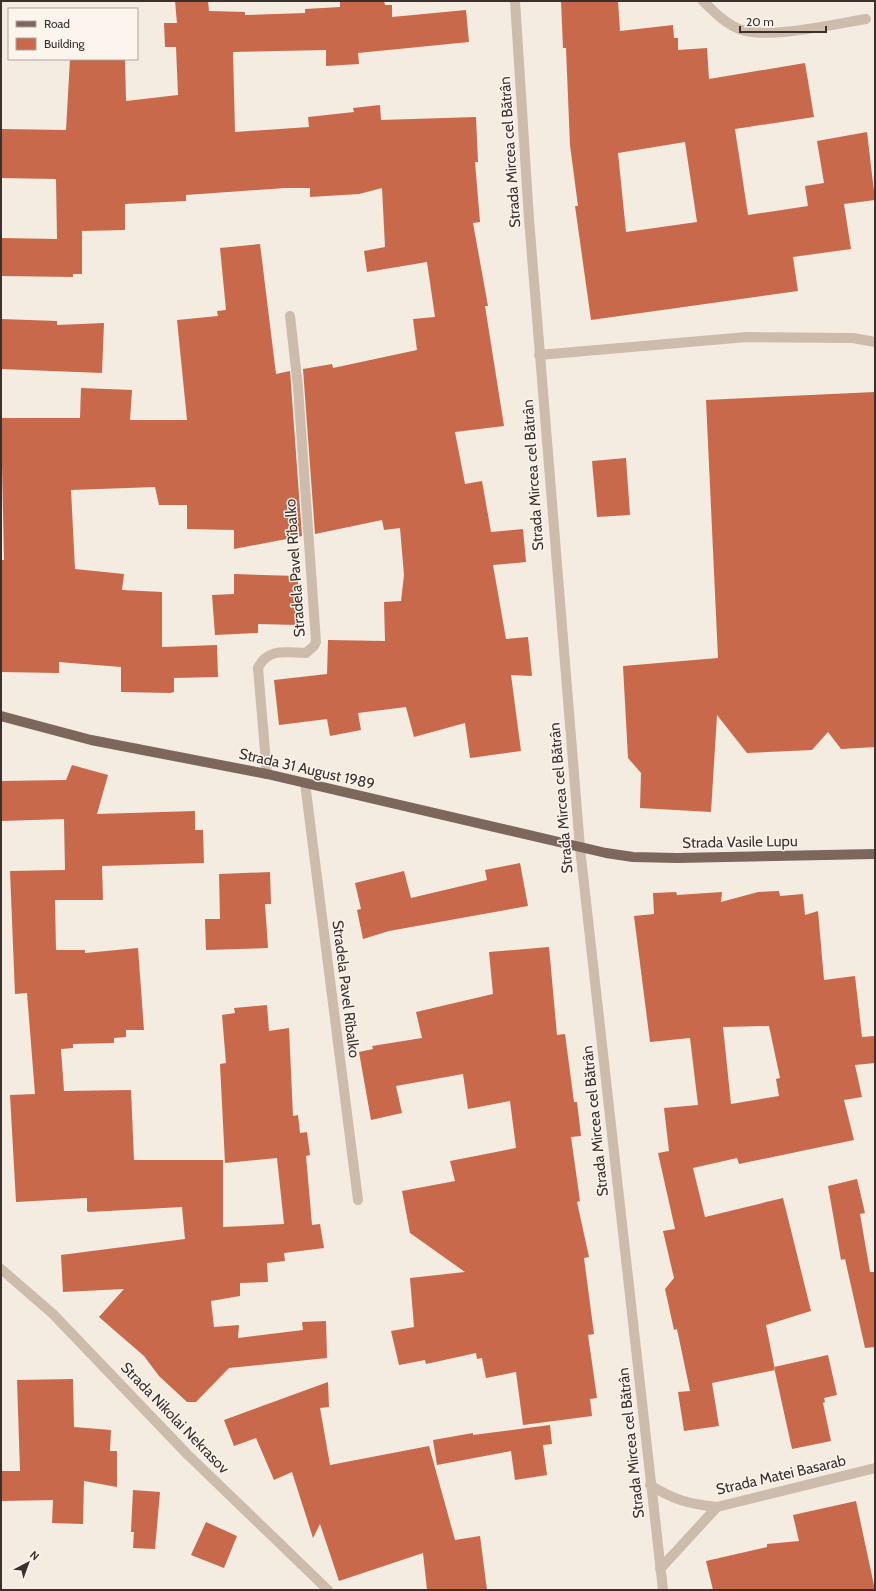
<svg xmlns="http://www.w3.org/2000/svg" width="876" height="1591" font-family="Cabin,sans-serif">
  <rect width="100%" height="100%" fill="#f4ebe1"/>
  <path fill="#c8694b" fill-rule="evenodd" d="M 175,1 L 208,1 L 209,11 L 245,12 L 245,15 L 305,13 L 305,9 L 340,7 L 340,1 L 384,1 L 385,5 L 392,5 L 392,17 L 466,10 L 469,42 L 358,53 L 359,64 L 326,66 L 326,50 L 233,52 L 235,132 L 309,127 L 308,117 L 354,112 L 353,108 L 380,105 L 381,120 L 476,117 L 478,162 L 475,162 L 480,222 L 473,223 L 488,306 L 485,306 L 504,426 L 455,432 L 465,484 L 482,481 L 491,532 L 523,529 L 526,562 L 493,565 L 506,639 L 528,637 L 532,676 L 511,675 L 521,751 L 470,758 L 465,723 L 414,737 L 406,707 L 358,713 L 361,730 L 330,736 L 327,719 L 279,725 L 274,680 L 327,674 L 328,640 L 385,641 L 384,602 L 401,601 L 404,575 L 400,528 L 384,530 L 382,520 L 315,534 L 303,369 L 332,364 L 333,368 L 417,350 L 413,319 L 435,317 L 427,262 L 367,272 L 364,251 L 385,247 L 382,188 L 359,194 L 310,197 L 310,188 L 285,188 L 186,195 L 186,201 L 125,204 L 125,230 L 82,231 L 82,274 L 73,274 L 73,277 L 1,276 L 1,238 L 57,239 L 56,179 L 1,178 L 2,129 L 66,130 L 70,59 L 125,59 L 126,101 L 178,95 L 176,47 L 165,47 L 164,23 L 177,23 Z
    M 561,1 L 618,1 L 620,31 L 673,25 L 674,38 L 678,38 L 678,50 L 707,48 L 709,79 L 805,63 L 814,117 L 735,129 L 748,215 L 808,206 L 805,186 L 824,183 L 817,141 L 867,132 L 875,200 L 844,204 L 851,249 L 793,257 L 798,291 L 591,320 L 575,206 L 578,206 L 570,145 L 566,48 L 563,48 ZM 685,142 L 697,222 L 626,232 L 618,153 Z
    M 260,244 L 276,374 L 290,371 L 302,536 L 234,549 L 234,530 L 187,529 L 187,505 L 159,505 L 155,487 L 71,490 L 75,569 L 124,574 L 122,590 L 162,592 L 162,647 L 217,645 L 218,677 L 174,678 L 174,692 L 170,693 L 121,692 L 121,667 L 59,662 L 59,673 L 1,672 L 2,560 L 4,560 L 1,418 L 80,418 L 81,388 L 132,390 L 130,420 L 187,420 L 177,320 L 218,316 L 217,311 L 226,310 L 220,248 Z
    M 1,319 L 57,321 L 57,325 L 104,323 L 102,373 L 1,369 Z
    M 875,392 L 875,747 L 841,749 L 828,732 L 812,750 L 747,753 L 717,715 L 711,812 L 640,808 L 641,773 L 628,758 L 623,666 L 718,658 L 706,400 Z
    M 626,458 L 630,515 L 597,517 L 592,461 Z
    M 234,574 L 298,576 L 298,625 L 258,624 L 258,633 L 215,635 L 212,595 L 234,594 Z
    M 72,765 L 108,775 L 97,814 L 195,811 L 195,830 L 203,830 L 204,863 L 102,866 L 103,900 L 55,900 L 56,950 L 85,950 L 85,953 L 138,948 L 144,1030 L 126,1030 L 126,1037 L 114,1038 L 114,1043 L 73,1044 L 73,1048 L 61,1049 L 64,1091 L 131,1090 L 134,1160 L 223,1160 L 223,1227 L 284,1224 L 277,1158 L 225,1163 L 220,1064 L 226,1063 L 222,1015 L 235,1013 L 234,1008 L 267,1005 L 269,1031 L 289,1028 L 293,1116 L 298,1115 L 300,1133 L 307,1132 L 310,1155 L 306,1156 L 312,1225 L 320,1224 L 324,1248 L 284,1253 L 285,1261 L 267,1263 L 268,1282 L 240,1283 L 240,1296 L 211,1301 L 214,1327 L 239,1325 L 238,1338 L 303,1330 L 302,1322 L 326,1321 L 327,1358 L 229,1368 L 196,1402 L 187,1402 L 159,1376 L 144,1356 L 99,1317 L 124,1289 L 63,1292 L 61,1255 L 185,1239 L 182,1207 L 89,1212 L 87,1211 L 87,1198 L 16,1202 L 10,1095 L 35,1094 L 27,993 L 15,994 L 10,871 L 65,870 L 64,819 L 1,821 L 1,781 L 66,780 Z
    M 520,863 L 528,906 L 389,931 L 363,939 L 357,910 L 361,909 L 355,883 L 404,871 L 411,898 L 487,880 L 485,870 Z
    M 270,872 L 271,904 L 265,904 L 268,948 L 206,950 L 205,919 L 220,919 L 219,874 Z
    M 779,891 L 780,896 L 803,894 L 805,915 L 818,911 L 824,980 L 855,976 L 862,1037 L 875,1036 L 875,1063 L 855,1065 L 862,1097 L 844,1100 L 854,1140 L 739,1164 L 737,1158 L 693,1168 L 705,1217 L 783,1198 L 811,1311 L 766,1325 L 775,1370 L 712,1383 L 719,1426 L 684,1431 L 678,1392 L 690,1391 L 677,1329 L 674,1330 L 665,1289 L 674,1278 L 663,1231 L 675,1229 L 658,1153 L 669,1151 L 664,1108 L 698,1105 L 690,1038 L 650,1042 L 634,916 L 654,914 L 653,893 L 676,892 L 677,895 L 722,892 L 721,902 L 758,892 ZM 769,1026 L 780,1078 L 776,1079 L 779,1096 L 731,1104 L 723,1027 Z
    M 549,947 L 557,1035 L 565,1034 L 574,1102 L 577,1102 L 581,1136 L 571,1137 L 580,1201 L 577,1202 L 589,1257 L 584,1258 L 594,1334 L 588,1335 L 597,1398 L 590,1399 L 592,1416 L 523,1425 L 516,1372 L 486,1378 L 482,1358 L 477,1359 L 476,1353 L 426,1364 L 425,1360 L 399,1365 L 391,1331 L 414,1327 L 410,1278 L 465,1272 L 410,1233 L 402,1191 L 455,1181 L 450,1161 L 516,1148 L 510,1101 L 468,1109 L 463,1074 L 396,1086 L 402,1113 L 371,1120 L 359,1052 L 373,1049 L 372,1046 L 422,1038 L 416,1012 L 493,994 L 489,952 Z
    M 857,1179 L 865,1213 L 860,1214 L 870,1272 L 875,1272 L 875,1347 L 865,1348 L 845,1259 L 841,1260 L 828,1186 Z
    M 828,1355 L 837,1395 L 824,1398 L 825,1402 L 823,1403 L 831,1441 L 792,1449 L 774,1367 Z
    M 73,1379 L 74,1427 L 111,1430 L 110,1451 L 117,1451 L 117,1487 L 84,1481 L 83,1524 L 52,1523 L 53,1500 L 1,1501 L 1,1471 L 20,1471 L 17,1380 Z
    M 328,1382 L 329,1407 L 320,1408 L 330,1465 L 429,1446 L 455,1540 L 480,1536 L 487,1590 L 427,1590 L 423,1553 L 339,1581 L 320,1524 L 313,1538 L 292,1472 L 274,1480 L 256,1438 L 234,1446 L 224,1420 Z
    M 550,1425 L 552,1444 L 543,1445 L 547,1475 L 515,1480 L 511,1451 L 437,1465 L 433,1440 L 473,1433 L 473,1435 Z
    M 133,1490 L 160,1492 L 155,1549 L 133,1548 L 134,1532 L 131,1532 Z
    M 856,1501 L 875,1590 L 713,1590 L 706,1561 L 767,1547 L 767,1544 L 799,1541 L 793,1515 Z
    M 206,1522 L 237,1536 L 224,1568 L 191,1555 Z"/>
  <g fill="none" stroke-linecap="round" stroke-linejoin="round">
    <path stroke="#cdbbac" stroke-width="10" d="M 515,1 L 529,219 L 580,848 L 663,1590
      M 703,1 C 714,12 725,23 739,29 C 767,40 835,24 866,19
      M 539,355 L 747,337 L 853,338 L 875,342
      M 267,774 L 258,668 C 268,647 287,653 306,653 L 314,646 L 316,642 L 298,387 L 290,316
      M 305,783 L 358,1200
      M 1,1269 L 53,1314 L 187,1454 L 328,1590
      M 650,1485 C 674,1500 689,1504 717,1507 L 875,1468
      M 660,1569 L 717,1507"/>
    <path stroke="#7d675c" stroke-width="10" d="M 1,716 L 91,740 L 267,774 L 606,853 L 633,857 L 677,858 L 875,854"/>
  </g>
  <g text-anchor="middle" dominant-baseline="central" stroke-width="3" stroke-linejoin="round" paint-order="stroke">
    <g font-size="15" fill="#3b302b" stroke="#fbf5ee">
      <text transform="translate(510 152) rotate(-94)">Strada Mircea cel Bătrân</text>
      <text transform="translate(533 475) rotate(-94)">Strada Mircea cel Bătrân</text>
      <text transform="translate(295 568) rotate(-94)">Stradela Pavel Rîbalko</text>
      <text transform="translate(307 769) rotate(13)">Strada 31 August 1989</text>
      <text transform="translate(561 798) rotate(-95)">Strada Mircea cel Bătrân</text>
      <text transform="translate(740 842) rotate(-1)">Strada Vasile Lupu</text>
      <text transform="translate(346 989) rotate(83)">Stradela Pavel Rîbalko</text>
      <text transform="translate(595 1121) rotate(-96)">Strada Mircea cel Bătrân</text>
      <text transform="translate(175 1418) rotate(46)">Strada Nikolai Nekrasov</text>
      <text transform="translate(631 1443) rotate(-96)">Strada Mircea cel Bătrân</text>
      <text transform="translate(781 1475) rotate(-13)">Strada Matei Basarab</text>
    </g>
  </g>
  <rect width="876" height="1591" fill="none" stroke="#3b302b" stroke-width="4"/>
  <rect x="8" y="8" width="130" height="52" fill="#fbf5ee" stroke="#aea6a0"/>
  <rect x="16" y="21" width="20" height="6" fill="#7d675c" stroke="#aea6a0"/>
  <text x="44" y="28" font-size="12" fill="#3b302b">Road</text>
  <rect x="16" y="38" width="20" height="12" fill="#c8694b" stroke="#aea6a0"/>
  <text x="44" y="48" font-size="12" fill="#3b302b">Building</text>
  <g transform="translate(28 1563) rotate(41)" stroke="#fbf5ee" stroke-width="3" paint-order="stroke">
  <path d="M0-3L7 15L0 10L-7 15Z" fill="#3b302b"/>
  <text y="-6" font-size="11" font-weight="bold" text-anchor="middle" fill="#3b302b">N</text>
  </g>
  <path d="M740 26v6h86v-6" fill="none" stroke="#3b302b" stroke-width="2"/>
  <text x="746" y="26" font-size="12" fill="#3b302b" stroke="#fbf5ee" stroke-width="3" paint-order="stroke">20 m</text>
</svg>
